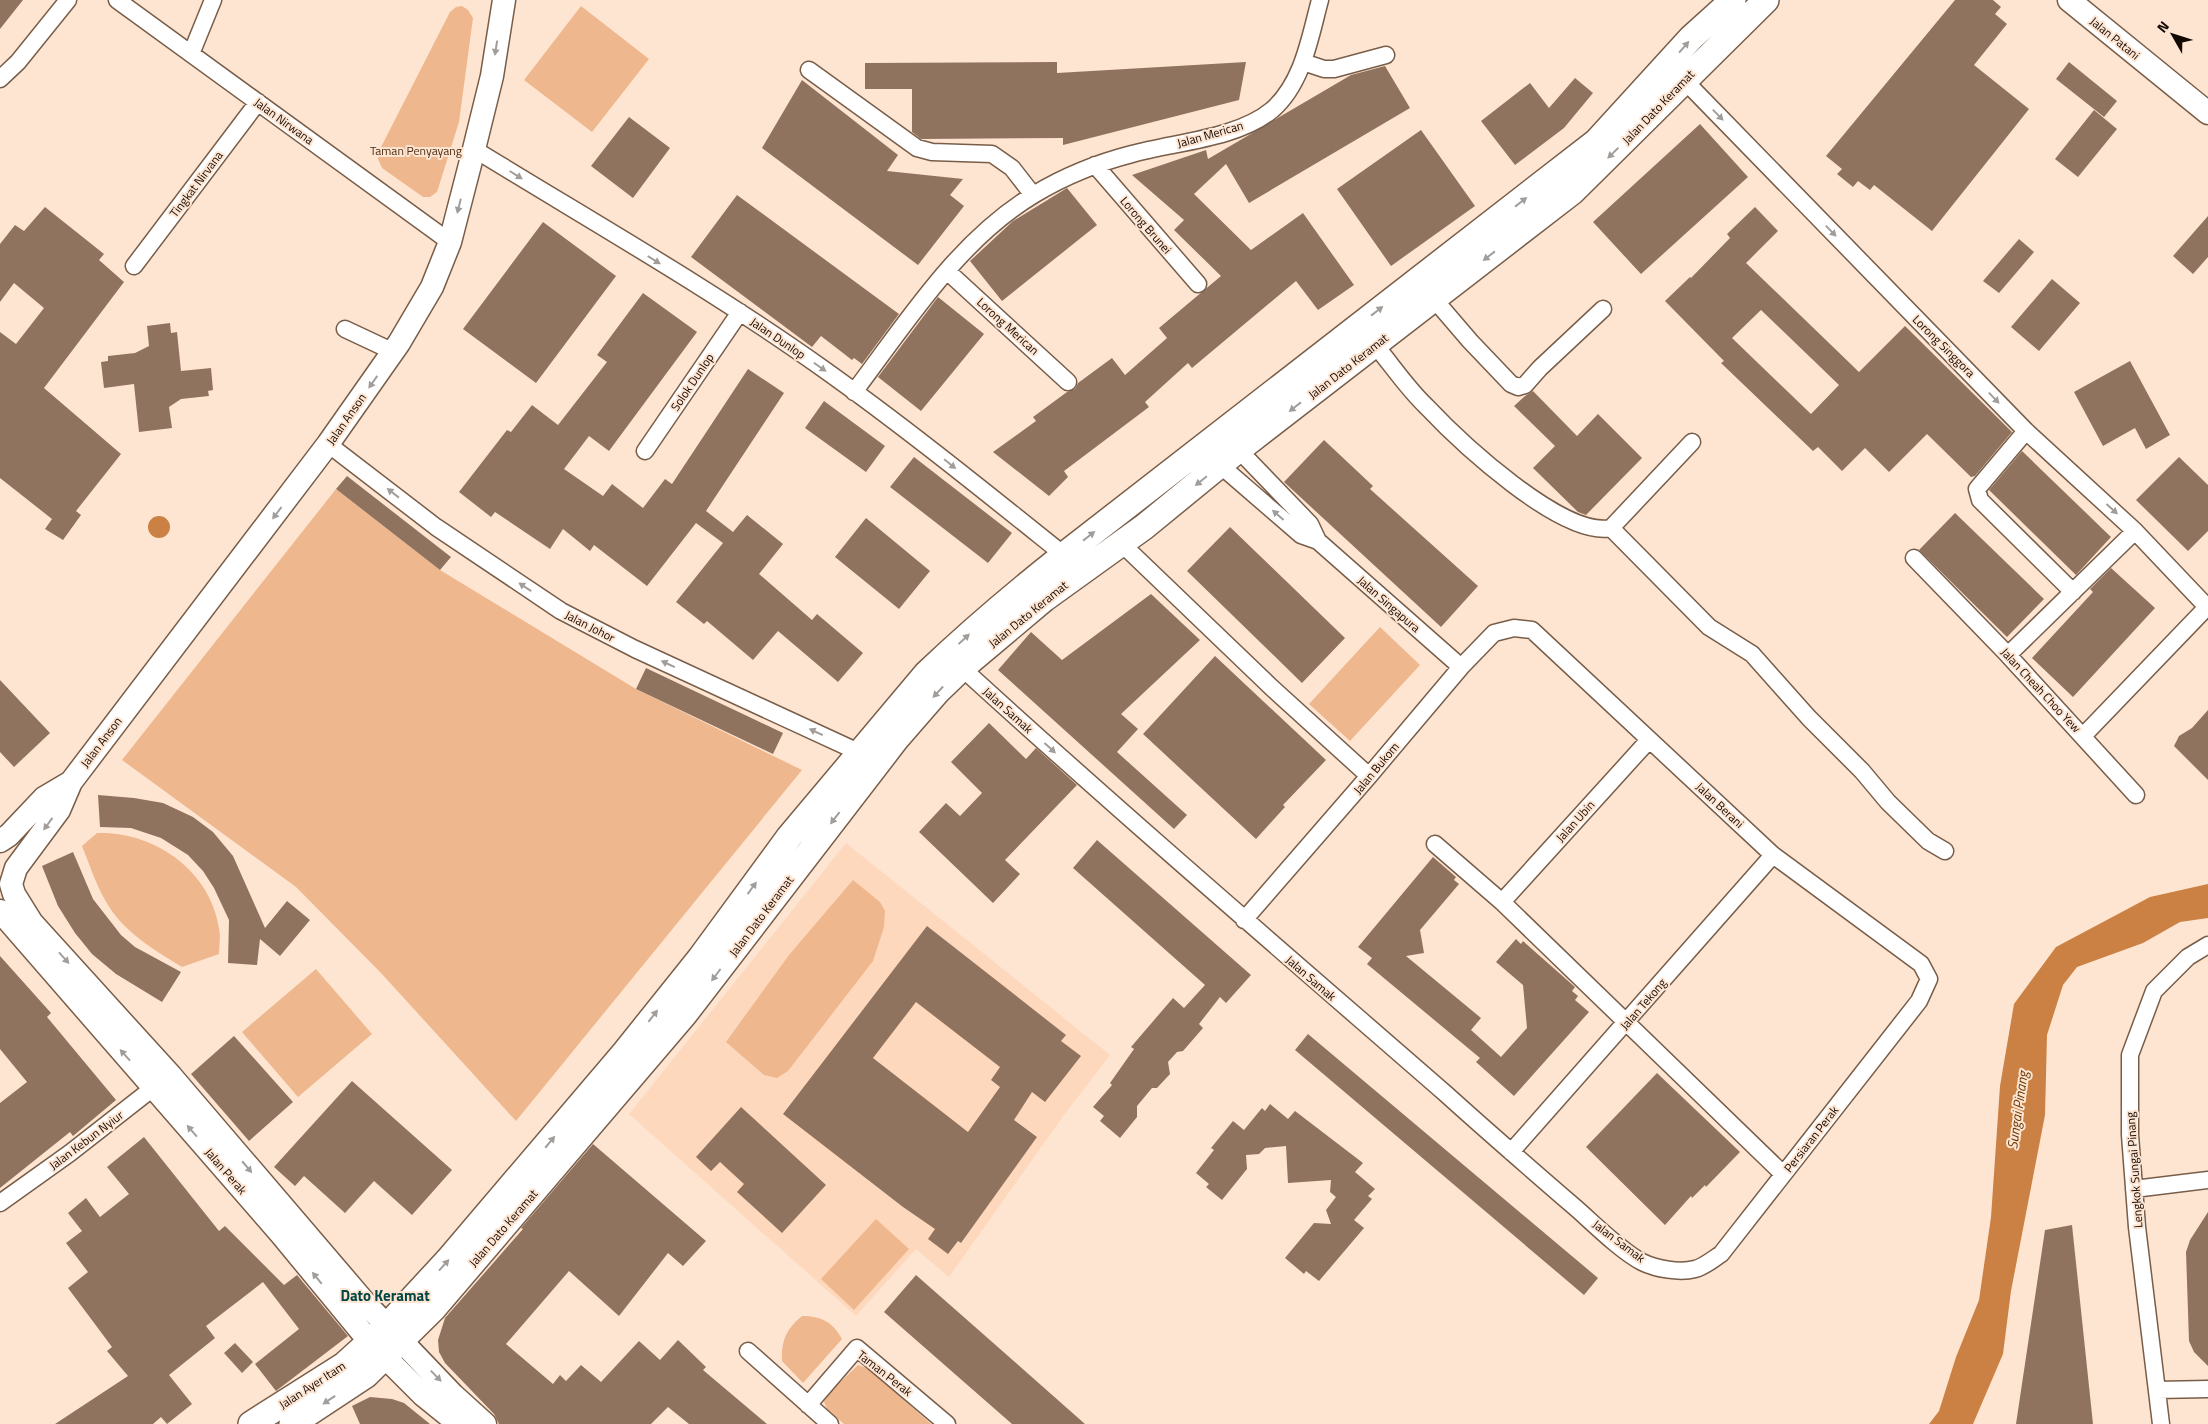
<svg xmlns="http://www.w3.org/2000/svg" width="2208" height="1424" font-family="'Titillium Web',sans-serif">
  <rect width="100%" height="100%" fill="#fee5d2"/>
  <path fill="#fed8bc" d="M 846,843 L 1110,1055 L 1064,1115 L 949,1277 L 916,1249 L 856,1316 L 629,1114 Z"/>
  <path fill="#efb78d" d="M 462,6 L 468,10 L 473,18 L 459,122 L 437,192 L 430,197 L 423,197 L 382,168 L 378,159 L 380,149 L 450,12 L 456,7 Z
    M 581,6 L 649,59 L 592,132 L 524,80 Z
    M 336,489 L 440,570 L 636,689 L 802,770 L 516,1121 L 381,973 L 296,887 L 122,760 Z
    M 1380,627 L 1420,665 L 1350,741 L 1309,704 Z
    M 97,833 C 154,831 210,870 219,928 C 221,936 219,946 219,954 L 182,967 C 159,953 137,940 119,920 C 101,900 92,871 82,846 Z
    M 853,880 L 880,902 L 885,911 L 884,927 L 873,961 L 788,1071 L 777,1078 L 764,1075 L 726,1042 L 789,955 Z
    M 316,969 L 372,1034 L 298,1097 L 242,1032 Z
    M 876,1219 L 909,1249 L 854,1310 L 821,1279 Z
    M 802,1316 C 821,1316 833,1322 842,1339 L 803,1383 L 782,1361 C 781,1341 786,1329 802,1316 Z
    M 858,1365 L 869,1369 L 931,1424 L 844,1424 L 827,1409 L 824,1402 L 826,1396 Z"/>
  <path fill="#cb8143" d="M148 527a11 11 0 1 1 22 0a11 11 0 1 1-22 0Z
    M 2208,884 L 2208,918 L 2180,922 L 2143,943 L 2077,967 L 2063,985 L 2047,1035 L 2045,1115 L 2011,1291 L 2003,1354 L 1973,1424 L 1929,1424 L 1939,1411 L 1956,1357 L 1979,1300 L 1991,1217 L 2000,1086 L 2014,1004 L 2056,947 L 2150,897 Z"/>
  <path fill="#90735e" fill-rule="evenodd" d="M 0,0 L 23,0 L 0,29 Z
    M 1955,0 L 1993,0 L 2001,7 L 1995,14 L 2007,24 L 1974,65 L 2029,109 L 1932,231 L 1874,185 L 1870,190 L 1858,181 L 1853,187 L 1837,174 L 1842,169 L 1826,156 Z
    M 1057,62 L 1057,73 L 1246,62 L 1239,100 L 1063,145 L 1063,138 L 921,139 L 912,132 L 912,89 L 865,89 L 865,63 Z
    M 2069,62 L 2117,101 L 2104,117 L 2056,79 Z
    M 1385,66 L 1410,108 L 1249,203 L 1226,164 L 1194,194 L 1251,250 L 1303,213 L 1354,285 L 1318,310 L 1296,281 L 1192,368 L 1188,363 L 1145,402 L 1149,407 L 1064,471 L 1068,477 L 1049,496 L 993,452 L 1036,421 L 1033,417 L 1067,392 L 1075,389 L 1078,383 L 1112,358 L 1125,375 L 1167,338 L 1159,328 L 1221,276 L 1174,230 L 1184,220 L 1132,175 L 1206,150 L 1208,159 L 1351,75 Z
    M 1575,78 L 1593,93 L 1564,128 L 1515,165 L 1481,121 L 1530,83 L 1549,108 Z
    M 802,80 L 898,155 L 887,171 L 963,179 L 950,195 L 964,206 L 918,265 L 762,148 Z
    M 2094,110 L 2117,129 L 2078,177 L 2055,159 Z
    M 629,117 L 670,148 L 633,198 L 591,166 Z
    M 1700,124 L 1748,177 L 1641,274 L 1593,222 Z
    M 1421,130 L 1475,206 L 1391,266 L 1337,189 Z
    M 1067,188 L 1097,225 L 1002,301 L 970,261 L 1013,221 Z
    M 737,195 L 899,314 L 862,364 L 854,358 L 852,360 L 821,336 L 812,347 L 691,257 Z
    M 45,207 L 104,254 L 99,260 L 124,282 L 44,388 L 121,454 L 76,511 L 81,515 L 63,540 L 45,529 L 52,519 L 0,478 L 0,332 L 16,344 L 44,308 L 14,283 L 0,302 L 0,244 L 15,225 L 24,231 Z
    M 1755,207 L 1778,231 L 1746,263 L 1859,372 L 1905,326 L 2012,432 L 1975,476 L 1971,477 L 1927,434 L 1889,472 L 1865,448 L 1842,471 L 1818,447 L 1813,451 L 1721,363 L 1724,361 L 1665,301 L 1690,277 L 1691,278 L 1730,238 L 1727,234 ZM 1761,310 L 1839,385 L 1811,414 L 1732,338 Z
    M 2208,216 L 2208,257 L 2193,274 L 2173,256 Z
    M 543,222 L 616,276 L 536,383 L 463,329 Z
    M 2019,239 L 2034,252 L 1999,293 L 1983,281 Z
    M 2052,279 L 2080,303 L 2039,351 L 2011,327 Z
    M 643,293 L 697,332 L 609,451 L 589,436 L 564,469 L 603,496 L 612,484 L 643,508 L 665,479 L 672,484 L 748,369 L 784,393 L 706,511 L 733,532 L 747,515 L 783,544 L 759,574 L 812,620 L 817,614 L 863,653 L 838,682 L 778,631 L 753,660 L 707,621 L 704,624 L 676,602 L 723,543 L 696,523 L 647,586 L 594,545 L 590,551 L 563,529 L 550,549 L 495,512 L 491,517 L 459,492 L 507,430 L 511,432 L 532,405 L 558,425 L 607,362 L 597,355 Z
    M 938,297 L 984,334 L 921,411 L 878,377 Z
    M 170,323 L 171,333 L 177,332 L 181,371 L 211,368 L 213,390 L 208,391 L 209,396 L 181,399 L 169,407 L 172,428 L 139,432 L 134,384 L 104,388 L 101,362 L 108,361 L 108,356 L 135,353 L 149,346 L 147,326 Z
    M 2130,361 L 2170,435 L 2146,449 L 2135,428 L 2103,446 L 2074,392 Z
    M 1533,391 L 1577,436 L 1598,414 L 1642,458 L 1586,515 L 1578,512 L 1533,468 L 1555,446 L 1514,406 L 1525,396 Z
    M 824,401 L 885,446 L 866,472 L 805,428 Z
    M 1324,440 L 1373,486 L 1370,489 L 1478,586 L 1441,627 L 1284,482 Z
    M 2022,451 L 2111,537 L 2076,575 L 1989,490 Z
    M 914,457 L 1012,533 L 988,563 L 890,487 Z
    M 2179,457 L 2208,485 L 2208,531 L 2188,551 L 2136,500 Z
    M 347,476 L 451,557 L 440,570 L 336,489 Z
    M 1955,513 L 2044,599 L 2007,637 L 1919,550 Z
    M 866,518 L 930,571 L 899,609 L 835,557 Z
    M 1230,527 L 1345,638 L 1302,683 L 1187,571 Z
    M 2111,568 L 2155,608 L 2073,697 L 2032,658 L 2093,592 L 2090,589 Z
    M 1151,594 L 1200,640 L 1121,714 L 1138,729 L 1117,752 L 1187,815 L 1174,829 L 998,670 L 1031,632 L 1062,660 Z
    M 1215,656 L 1326,760 L 1283,805 L 1285,807 L 1256,839 L 1143,734 Z
    M 646,668 L 783,733 L 773,754 L 636,689 Z
    M 0,680 L 50,733 L 14,767 L 0,752 Z
    M 2208,710 L 2208,780 L 2174,746 L 2179,736 L 2192,728 Z
    M 989,723 L 1026,759 L 1036,748 L 1077,785 L 1005,860 L 1020,874 L 993,903 L 919,832 L 946,803 L 960,816 L 982,793 L 951,762 Z
    M 98,795 L 134,798 L 163,803 L 193,817 L 213,832 L 233,856 L 265,928 L 287,901 L 310,920 L 280,956 L 260,939 L 257,965 L 228,963 L 229,920 L 214,888 L 203,871 L 188,855 L 161,838 L 131,828 L 100,827 Z
    M 1097,840 L 1251,975 L 1226,1003 L 1220,997 L 1199,1024 L 1203,1028 L 1183,1051 L 1177,1052 L 1168,1062 L 1170,1074 L 1157,1088 L 1152,1088 L 1137,1106 L 1137,1117 L 1120,1138 L 1100,1121 L 1104,1116 L 1093,1107 L 1112,1085 L 1110,1083 L 1134,1049 L 1131,1047 L 1173,998 L 1184,1008 L 1205,985 L 1073,868 Z
    M 73,852 L 93,899 L 121,935 L 135,947 L 181,972 L 162,1002 L 116,974 L 92,954 L 75,933 L 58,906 L 42,866 Z
    M 1433,857 L 1456,877 L 1454,880 L 1459,884 L 1420,930 L 1424,953 L 1406,956 L 1481,1018 L 1471,1030 L 1501,1057 L 1527,1028 L 1523,985 L 1496,962 L 1516,939 L 1521,944 L 1523,941 L 1575,987 L 1572,991 L 1578,996 L 1575,1000 L 1589,1012 L 1514,1096 L 1476,1062 L 1480,1058 L 1367,964 L 1372,958 L 1358,947 Z
    M 927,926 L 1066,1035 L 1061,1041 L 1081,1056 L 1045,1102 L 1032,1092 L 1014,1120 L 1037,1137 L 961,1243 L 958,1241 L 948,1254 L 928,1239 L 935,1229 L 903,1207 L 783,1114 ZM 916,1002 L 1000,1067 L 991,1080 L 1000,1087 L 968,1132 L 873,1058 Z
    M 0,956 L 51,1013 L 47,1017 L 116,1100 L 73,1136 L 70,1132 L 0,1188 L 0,1103 L 27,1082 L 0,1049 Z
    M 1308,1034 L 1598,1278 L 1584,1295 L 1295,1050 Z
    M 234,1036 L 293,1102 L 249,1141 L 191,1074 Z
    M 1657,1073 L 1740,1152 L 1706,1187 L 1705,1185 L 1692,1198 L 1691,1196 L 1665,1225 L 1586,1147 Z
    M 352,1081 L 452,1170 L 412,1215 L 374,1181 L 345,1213 L 304,1176 L 295,1186 L 274,1167 Z
    M 1270,1104 L 1288,1119 L 1295,1111 L 1363,1163 L 1355,1172 L 1375,1189 L 1368,1196 L 1372,1199 L 1354,1220 L 1364,1228 L 1319,1281 L 1306,1271 L 1304,1274 L 1285,1258 L 1314,1223 L 1331,1224 L 1326,1210 L 1336,1197 L 1330,1192 L 1331,1180 L 1288,1183 L 1286,1146 L 1265,1148 L 1259,1154 L 1246,1155 L 1247,1169 L 1222,1200 L 1206,1187 L 1209,1184 L 1196,1173 L 1214,1150 L 1211,1148 L 1233,1121 L 1244,1130 L 1262,1108 L 1265,1111 Z
    M 741,1107 L 826,1185 L 782,1233 L 737,1192 L 744,1184 L 720,1162 L 711,1171 L 696,1157 Z
    M 144,1137 L 219,1231 L 225,1226 L 284,1285 L 297,1275 L 348,1336 L 276,1391 L 255,1364 L 299,1329 L 263,1282 L 206,1326 L 215,1338 L 169,1375 L 192,1404 L 167,1424 L 161,1417 L 153,1424 L 55,1424 L 128,1376 L 107,1351 L 112,1347 L 68,1288 L 88,1272 L 66,1243 L 82,1231 L 68,1213 L 86,1198 L 100,1217 L 129,1194 L 107,1167 Z
    M 593,1144 L 706,1241 L 683,1266 L 668,1253 L 619,1316 L 569,1271 L 506,1344 L 553,1384 L 560,1375 L 566,1381 L 581,1365 L 601,1382 L 639,1341 L 660,1360 L 678,1340 L 706,1367 L 703,1370 L 767,1424 L 689,1424 L 668,1407 L 651,1424 L 499,1424 L 494,1414 L 445,1363 L 439,1352 L 438,1340 L 445,1318 L 523,1229 L 521,1228 Z
    M 2208,1212 L 2208,1366 L 2194,1352 L 2189,1341 L 2186,1252 L 2190,1240 Z
    M 2072,1225 L 2093,1424 L 2016,1424 L 2045,1230 Z
    M 916,1275 L 1042,1386 L 1085,1424 L 1012,1424 L 884,1312 Z
    M 235,1343 L 253,1362 L 242,1373 L 224,1353 Z
    M 370,1397 L 392,1399 L 404,1403 L 430,1424 L 360,1424 L 352,1406 Z"/>
  <g fill="none" stroke-linecap="round" stroke-linejoin="round">
    <g stroke="#785d48" stroke-width="19">
      <path id="street" d="M 117,0 L 450,242
        M 191,54 L 213,0
        M 1303,62 L 1324,69 L 1334,69 L 1386,55
        M 809,70 L 917,148 L 932,152 L 992,154 L 1012,168 L 1033,195
        M 0,79 L 18,62 L 68,0
        M 1676,80 L 1684,80 L 2026,431 L 2135,531 L 2208,608
        M 474,149 C 591,221 711,289 822,368 C 905,427 984,491 1064,555
        M 1095,165 L 1198,284
        M 134,266 L 258,102
        M 947,271 L 1068,382
        M 1434,299 L 1470,341 L 1511,384 L 1518,387 L 1525,385 L 1540,368 L 1603,309
        M 345,329 L 394,352
        M 1367,340 L 1375,345 C 1392,365 1407,388 1426,406 C 1459,441 1562,538 1611,528 L 1709,627 L 1752,654 L 1809,718 L 1862,771 L 1888,802 L 1928,841 L 1945,851
        M 854,392 C 907,322 958,240 1035,194 C 1065,176 1097,163 1132,154 C 1175,142 1237,139 1272,110 C 1303,83 1310,37 1320,0
        M 2026,431 L 1977,489 L 1980,500 L 2073,592
        M 1232,443 L 1310,524 L 1318,541 L 1461,667
        M 328,444 L 436,527 L 561,611 L 635,649 L 867,756
        M 645,451 L 740,312
        M 1220,465 L 1301,535 L 1318,541
        M 1611,528 L 1692,442
        M 1122,544 L 1271,687 L 1369,776
        M 1914,558 L 2008,655 L 2136,795
        M 2008,655 L 2135,531
        M 962,668 C 1121,813 1284,953 1446,1094 C 1489,1133 1533,1171 1577,1209 C 1594,1224 1621,1251 1642,1262 C 1656,1269 1680,1273 1695,1269 C 1704,1267 1713,1259 1721,1254 L 1919,1001 L 1929,979 L 1921,964 L 1773,855 L 1532,630 L 1514,628 L 1494,633 L 1461,667 L 1369,776 L 1244,920
        M 2083,736 L 2208,606
        M 1435,844 L 1502,902 L 1783,1174
        M 1502,902 L 1649,740
        M 1511,1152 L 1773,855
        M 2134,1189 L 2208,1180
        M 0,1203 L 70,1153 L 162,1081
        M 748,1351 L 830,1424
        M 2157,1390 L 2208,1389
        M 808,1405 L 857,1348 L 947,1424
        M 2161,1424 L 2137,1227 L 2130,1135 L 2130,1055 L 2154,991 L 2188,957 L 2208,945"/>
    </g>
    <g stroke="#785d48" stroke-width="25">
      <path id="secondary" d="M 2069,0 L 2208,113
        M 0,841 L 9,835 L 44,798 L 71,782
        M 0,911 L 281,1234 L 370,1342 L 423,1395 L 459,1424
        M 485,1424 L 453,1395 L 366,1304 L 171,1076 L 32,923 L 14,894 L 11,884 L 16,868 L 59,810 L 71,782 L 328,444 L 399,343 L 432,287 L 450,242 L 474,149 L 492,76 L 504,0"/>
    </g>
    <g stroke="#785d48" stroke-width="28">
      <path id="primary" d="M 251,1424 L 344,1365 L 387,1326 L 448,1260 L 625,1052 L 701,957 L 789,837 L 926,674 C 970,632 1016,593 1064,555 L 1597,141 L 1691,38 L 1733,0
        M 292,1424 L 366,1375 L 434,1308 L 684,1015 L 897,738 L 937,692 L 962,668 L 1044,599 L 1144,527 L 1238,450 L 1572,192 L 1766,0"/>
    </g>
    <use href="#street" stroke="#fff" stroke-width="16"/>
    <use href="#secondary" stroke="#fff" stroke-width="22"/>
    <use href="#primary" stroke="#fff" stroke-width="25"/>
  </g>
  <defs><path id="oneway-solid" d="M-6-.8H1V-3.2L6.5 0L1 3.2V.8H-6Z" transform="scale(1.25)"/></defs>
  <g fill="#a19d9a">
    <use href="#oneway-solid" transform="translate(1684 47) rotate(-49)"/>
    <use href="#oneway-solid" transform="translate(496 48) rotate(99)"/>
    <use href="#oneway-solid" transform="translate(1718 115) rotate(46)"/>
    <use href="#oneway-solid" transform="translate(1613 153) rotate(136)"/>
    <use href="#oneway-solid" transform="translate(516 175) rotate(32)"/>
    <use href="#oneway-solid" transform="translate(1521 202) rotate(-38)"/>
    <use href="#oneway-solid" transform="translate(459 206) rotate(104)"/>
    <use href="#oneway-solid" transform="translate(1831 231) rotate(46)"/>
    <use href="#oneway-solid" transform="translate(1489 256) rotate(142)"/>
    <use href="#oneway-solid" transform="translate(654 260) rotate(32)"/>
    <use href="#oneway-solid" transform="translate(1377 311) rotate(-38)"/>
    <use href="#oneway-solid" transform="translate(820 367) rotate(35)"/>
    <use href="#oneway-solid" transform="translate(373 382) rotate(125)"/>
    <use href="#oneway-solid" transform="translate(1994 398) rotate(46)"/>
    <use href="#oneway-solid" transform="translate(1295 407) rotate(142)"/>
    <use href="#oneway-solid" transform="translate(950 464) rotate(39)"/>
    <use href="#oneway-solid" transform="translate(1201 481) rotate(141)"/>
    <use href="#oneway-solid" transform="translate(393 493) rotate(-142)"/>
    <use href="#oneway-solid" transform="translate(2112 509) rotate(42)"/>
    <use href="#oneway-solid" transform="translate(277 513) rotate(127)"/>
    <use href="#oneway-solid" transform="translate(1278 515) rotate(-139)"/>
    <use href="#oneway-solid" transform="translate(1089 536) rotate(-38)"/>
    <use href="#oneway-solid" transform="translate(525 587) rotate(-146)"/>
    <use href="#oneway-solid" transform="translate(964 639) rotate(-43)"/>
    <use href="#oneway-solid" transform="translate(668 664) rotate(-155)"/>
    <use href="#oneway-solid" transform="translate(938 692) rotate(133)"/>
    <use href="#oneway-solid" transform="translate(816 732) rotate(-155)"/>
    <use href="#oneway-solid" transform="translate(1050 748) rotate(42)"/>
    <use href="#oneway-solid" transform="translate(835 818) rotate(128)"/>
    <use href="#oneway-solid" transform="translate(48 824) rotate(126)"/>
    <use href="#oneway-solid" transform="translate(752 888) rotate(-54)"/>
    <use href="#oneway-solid" transform="translate(64 958) rotate(48)"/>
    <use href="#oneway-solid" transform="translate(716 975) rotate(127)"/>
    <use href="#oneway-solid" transform="translate(653 1016) rotate(-52)"/>
    <use href="#oneway-solid" transform="translate(125 1055) rotate(-132)"/>
    <use href="#oneway-solid" transform="translate(192 1131) rotate(-131)"/>
    <use href="#oneway-solid" transform="translate(550 1142) rotate(-50)"/>
    <use href="#oneway-solid" transform="translate(247 1167) rotate(50)"/>
    <use href="#oneway-solid" transform="translate(444 1265) rotate(-48)"/>
    <use href="#oneway-solid" transform="translate(317 1278) rotate(-129)"/>
    <use href="#oneway-solid" transform="translate(436 1376) rotate(46)"/>
    <use href="#oneway-solid" transform="translate(329 1400) rotate(146)"/>
  </g>
  <g text-anchor="middle" dominant-baseline="central" stroke-width="4" stroke-linejoin="round" paint-order="stroke">
    <g font-size="12" fill="#130903" stroke="#fee5d2">
      <text transform="translate(2115 38) rotate(39)">Jalan Patani</text>
      <text transform="translate(1658 107) rotate(-46)">Jalan Dato Keramat</text>
      <text transform="translate(284 121) rotate(36)">Jalan Nirwana</text>
      <text transform="translate(1210 134) rotate(-16)">Jalan Merican</text>
      <text transform="translate(196 184) rotate(-53)">Tingkat Nirvana</text>
      <text transform="translate(1146 225) rotate(49)">Lorong Brunei</text>
      <text transform="translate(1008 326) rotate(42)">Lorong Merican</text>
      <text transform="translate(778 338) rotate(34)">Jalan Dunlop</text>
      <text transform="translate(1944 346) rotate(45)">Lorong Singgora</text>
      <text transform="translate(1348 366) rotate(-38)">Jalan Dato Keramat</text>
      <text transform="translate(692 382) rotate(-56)">Solok Dunlop</text>
      <text transform="translate(346 419) rotate(-55)">Jalan Anson</text>
      <text transform="translate(1389 604) rotate(41)">Jalan Singapura</text>
      <text transform="translate(1028 614) rotate(-39)">Jalan Dato Keramat</text>
      <text transform="translate(590 626) rotate(27)">Jalan Johor</text>
      <text transform="translate(2041 690) rotate(47)">Jalan Cheah Choo Yew</text>
      <text transform="translate(1008 710) rotate(42)">Jalan Samak</text>
      <text transform="translate(101 742) rotate(-53)">Jalan Anson</text>
      <text transform="translate(1376 768) rotate(-50)">Jalan Bukom</text>
      <text transform="translate(1720 805) rotate(43)">Jalan Berani</text>
      <text transform="translate(1575 821) rotate(-48)">Jalan Ubin</text>
      <text transform="translate(761 916) rotate(-53)">Jalan Dato Keramat</text>
      <text transform="translate(1311 978) rotate(41)">Jalan Samak</text>
      <text transform="translate(1643 1004) rotate(-49)">Jalan Tekong</text>
      <text transform="translate(1811 1139) rotate(-52)">Persiaran Perak</text>
      <text transform="translate(86 1140) rotate(-37)">Jalan Kebun Nyiur</text>
      <text transform="translate(2134 1170) rotate(-94)">Lengkok Sungai Pinang</text>
      <text transform="translate(226 1171) rotate(49)">Jalan Perak</text>
      <text transform="translate(503 1228) rotate(-49)">Jalan Dato Keramat</text>
      <text transform="translate(1619 1241) rotate(37)">Jalan Samak</text>
      <text transform="translate(885 1373) rotate(38)">Taman Perak</text>
      <text transform="translate(312 1385) rotate(-33)">Jalan Ayer Itam</text>
    </g>
    <g font-size="12" fill="#4c2d13" stroke="#fee5d2">
      <text x="416" y="150">Taman Penyayang</text>
    </g>
    <g font-size="14" font-style="italic" fill="#673603" stroke="#fee5d2">
      <text transform="translate(2017 1110) rotate(-82)">Sungai Pinang</text>
    </g>
    <g font-size="15" font-weight="bold" fill="#014544" stroke="#fee5d2">
      <text x="385" y="1295">Dato Keramat</text>
    </g>
  </g>
  <g transform="translate(2173 35) rotate(309)" stroke="#fee5d2" stroke-width="4" paint-order="stroke">
  <path d="M0-4L9 19L0 12L-9 19Z" fill="#130903"/>
  <text y="-8" font-size="14" font-weight="bold" text-anchor="middle" fill="#130903">N</text>
  </g>
</svg>
